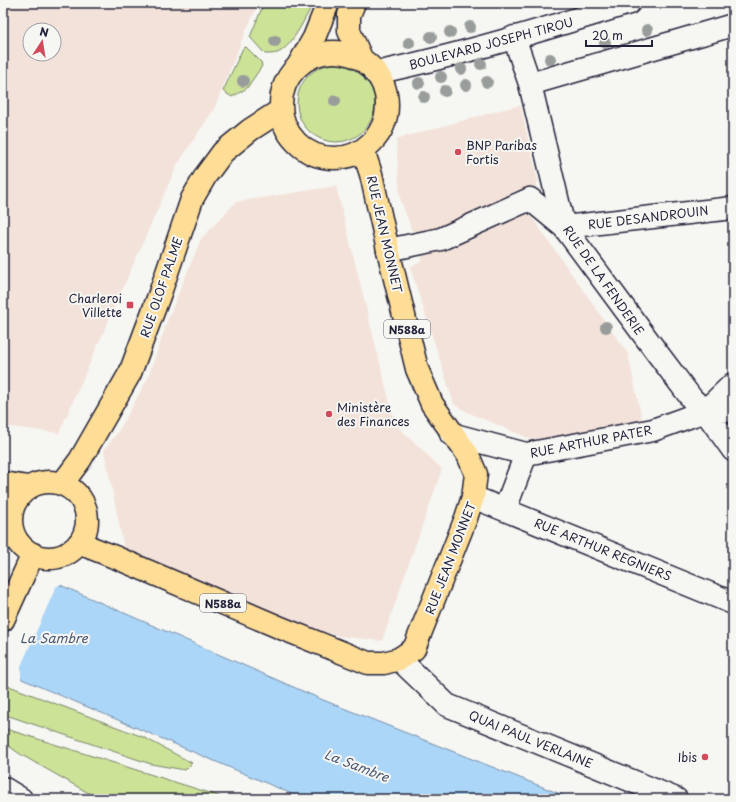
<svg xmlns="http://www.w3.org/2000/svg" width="736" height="802" font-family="'Playpen Sans',sans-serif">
  <rect width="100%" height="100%" fill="#f6f6f2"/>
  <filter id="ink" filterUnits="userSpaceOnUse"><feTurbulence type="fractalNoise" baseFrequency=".025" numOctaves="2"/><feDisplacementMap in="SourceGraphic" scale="8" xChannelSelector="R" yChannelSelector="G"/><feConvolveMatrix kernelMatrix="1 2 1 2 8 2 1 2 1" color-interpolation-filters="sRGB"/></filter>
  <g filter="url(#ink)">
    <path fill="#f3e2d9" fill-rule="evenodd" d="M 3,3 L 259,3 L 246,30 L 214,109 L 177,165 L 59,433 L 3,426 ZM 30,30 L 54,30 L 54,54 L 30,54 Z
      M 520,105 L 538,181 L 528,212 L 628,354 L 642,420 L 591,431 L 533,440 L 467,412 L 454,404 L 410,267 L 423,261 L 400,198 L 396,139 Z
      M 336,186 L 395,424 L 442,469 L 382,641 L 339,636 L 285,621 L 125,553 L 104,450 L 118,432 L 148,378 L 168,319 L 201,239 L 236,202 Z"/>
    <path fill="#cce297" stroke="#778269" d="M 264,3 L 313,3 C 307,15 291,49 277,53 C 274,54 269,54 265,54 L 250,37 Z
      M 246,47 L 261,62 L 262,66 L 247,88 L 232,97 L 223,91 L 243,48 Z
      M297 103a39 39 0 1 1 78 0a39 39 0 1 1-78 0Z
      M 9,686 L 143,737 L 192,763 L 185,770 L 151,764 L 3,714 L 3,706 Z
      M 3,728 L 219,796 L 225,799 L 99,799 L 20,754 L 3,742 Z"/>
    <path fill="#acd6f7" stroke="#758eac" d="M 3,560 L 323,700 L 573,799 L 304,799 L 299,797 L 3,671 Z"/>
    <path fill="#f6f6f2" d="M 3,558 L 62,583 L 56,587 L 21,666 L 21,679 L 24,682 L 3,673 Z"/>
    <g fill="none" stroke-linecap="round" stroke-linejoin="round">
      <g stroke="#22223b" stroke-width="25">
        <path id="minor" d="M 514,37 L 530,84 L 564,227 L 658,354 L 692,399 L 705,411 L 733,450
          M 375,73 C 461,55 545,29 629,3
          M 530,84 L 733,25
          M 388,250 L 441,239 L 530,199 L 564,227 L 733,208
          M 705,411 L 733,384
          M 451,434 L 526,454 L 653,430 L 705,411 L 733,410
          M 473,497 L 733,603
          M 505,509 L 526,454
          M 399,659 L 447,705 L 676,799
          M 3,788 L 21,799"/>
      </g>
      <g stroke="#22223b" stroke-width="25">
        <path id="major" d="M 354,3 L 349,15 L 349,31 L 362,60
          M281 105a53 53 0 1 1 106 0a53 53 0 1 1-106 0Z
          M 299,64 L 314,38 L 328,3
          M11 520a38 38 0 1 1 76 0a38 38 0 1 1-76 0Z
          M 3,483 L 28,487
          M 62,484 L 80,460 L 130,373 L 160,293 L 192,199 L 206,175 L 223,152 L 250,130 L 281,110
          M 79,543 L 117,558 L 281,628 L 368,663 L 384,663 L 399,659 L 414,649 L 466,518 L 473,497 L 476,474 L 468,455 L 432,404 L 417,369 L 388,250 L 371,174 L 363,150
          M 3,620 L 33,554"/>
      </g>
      <use href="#minor" stroke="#f6f6f2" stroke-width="22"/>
      <use href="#major" stroke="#fedd96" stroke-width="22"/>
    </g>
    <g fill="#989c9a">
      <circle cx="470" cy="27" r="6"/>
      <circle cx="647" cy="30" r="6"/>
      <circle cx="450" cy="32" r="6"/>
      <circle cx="431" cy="37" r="6"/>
      <circle cx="275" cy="41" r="6"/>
      <circle cx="409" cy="43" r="6"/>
      <circle cx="605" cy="43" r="6"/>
      <circle cx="550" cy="59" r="6"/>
      <circle cx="481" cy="64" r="6"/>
      <circle cx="461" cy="69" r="6"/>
      <circle cx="441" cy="77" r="6"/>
      <circle cx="243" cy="81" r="6"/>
      <circle cx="487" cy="82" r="6"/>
      <circle cx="419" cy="83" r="6"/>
      <circle cx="466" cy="85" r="6"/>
      <circle cx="445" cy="91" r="6"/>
      <circle cx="424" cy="97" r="6"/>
      <circle cx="335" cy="101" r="6"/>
      <circle cx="606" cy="327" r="6"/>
    </g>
  </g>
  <g fill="#d1495b" stroke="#f6f6f2" stroke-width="1.5">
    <circle cx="458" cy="152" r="4"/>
    <rect x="126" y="301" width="8" height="8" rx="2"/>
    <circle cx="329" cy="414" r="4"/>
    <circle cx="705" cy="757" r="4"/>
  </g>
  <g text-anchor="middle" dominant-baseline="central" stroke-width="4" stroke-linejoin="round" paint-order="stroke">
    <g fill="#f6f6f2" stroke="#626272" stroke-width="1">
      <rect x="384" y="320" width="46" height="18" rx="3"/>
      <rect x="200" y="594" width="46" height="18" rx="3"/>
    </g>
    <g font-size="11" font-weight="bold" fill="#22223b">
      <text x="407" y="329">N588a</text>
      <text x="223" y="603">N588a</text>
    </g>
    <g font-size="12" fill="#22223b" stroke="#f6f6f2">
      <text transform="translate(491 43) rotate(-15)">BOULEVARD JOSEPH TIROU</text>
      <text transform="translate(648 217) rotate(-7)">RUE DESANDROUIN</text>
      <text transform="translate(385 234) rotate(77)">RUE JEAN MONNET</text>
      <text transform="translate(604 280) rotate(55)">RUE DE LA FENDERIE</text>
      <text transform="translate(161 287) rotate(-71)">RUE OLOF PALME</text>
      <text transform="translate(591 441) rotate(-11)">RUE ARTHUR PATER</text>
      <text transform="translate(603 549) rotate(22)">RUE ARTHUR REGNIERS</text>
      <text transform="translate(450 558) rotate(-69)">RUE JEAN MONNET</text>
      <text transform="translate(531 739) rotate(22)">QUAI PAUL VERLAINE</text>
    </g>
    <g font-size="12" fill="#22223b" stroke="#f6f6f2" text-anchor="start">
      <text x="466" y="145">BNP Paribas<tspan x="466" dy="14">Fortis</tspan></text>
      <text x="122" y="298" text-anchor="end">Charleroi<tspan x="122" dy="14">Villette</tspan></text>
      <text x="337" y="407">Ministère<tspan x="337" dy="14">des Finances</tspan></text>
      <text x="697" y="757" text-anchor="end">Ibis</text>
    </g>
    <g font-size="13" font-style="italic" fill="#4b5873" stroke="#f6f6f2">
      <text x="54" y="637">La Sambre</text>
      <text transform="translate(357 765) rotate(21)">La Sambre</text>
    </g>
  </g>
  <rect width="736" height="802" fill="none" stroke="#f6f6f2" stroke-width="16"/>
  <rect x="8" y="8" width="720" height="786" fill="none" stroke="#22223b" stroke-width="1.5" filter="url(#ink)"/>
  <g transform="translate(42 42) rotate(12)"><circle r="19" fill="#f6f6f2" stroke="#a1a1a9"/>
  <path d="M0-3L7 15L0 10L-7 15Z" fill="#d1495b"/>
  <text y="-6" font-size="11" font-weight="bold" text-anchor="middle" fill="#22223b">N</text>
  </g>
  <path d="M586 40v6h66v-6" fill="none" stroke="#22223b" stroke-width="2"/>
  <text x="592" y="40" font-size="12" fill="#22223b" stroke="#f6f6f2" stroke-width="3" paint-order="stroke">20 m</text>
</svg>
